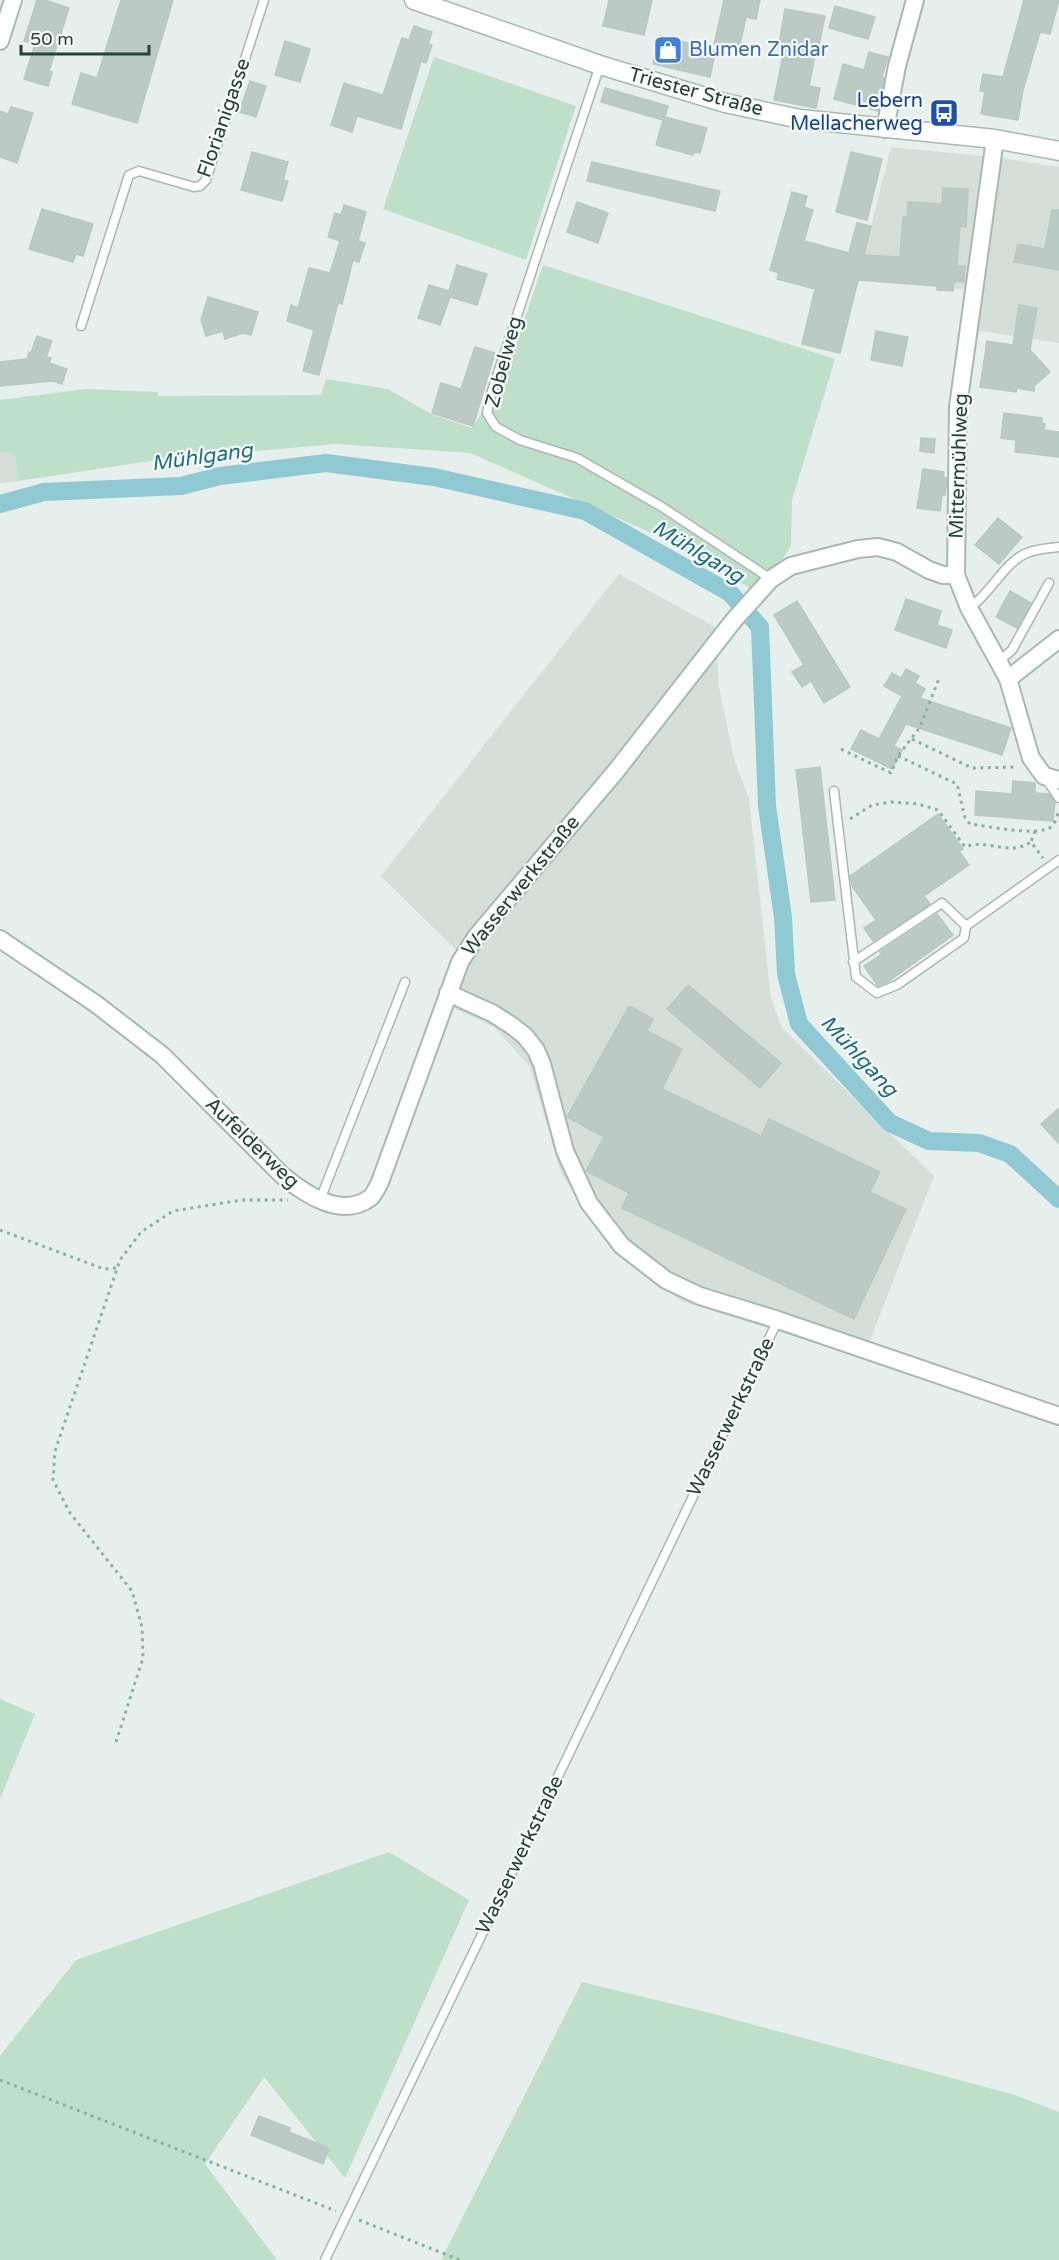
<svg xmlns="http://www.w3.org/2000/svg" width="1059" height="2260" font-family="'Varela Round',sans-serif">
  <rect width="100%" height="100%" fill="#e6efeb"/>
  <path fill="#d4dfda" d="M 891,147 L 1002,158 L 1059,167 L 1059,343 L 975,330 L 969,290 L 927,285 L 863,258 Z
    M 0,452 L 15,455 L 18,481 L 0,484 Z
    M 619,574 L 715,627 L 719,687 L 734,759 L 749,799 L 771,999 L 782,1028 L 934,1176 L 863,1358 L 681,1301 L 611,1249 L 561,1173 L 530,1067 L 494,1027 L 437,1000 L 457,951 L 381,876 Z"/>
  <path fill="#bfe0c8" d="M 434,57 L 576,106 L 526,260 L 383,209 Z
    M 543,265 L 835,359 L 792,500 L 791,546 L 782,560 L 752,589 L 654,534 L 470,453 L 336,444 L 164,459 L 18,481 L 15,455 L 0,452 L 0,400 L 85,389 L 158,392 L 158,396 L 321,395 L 326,379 L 388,389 L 431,414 L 472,428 L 505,377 Z
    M 0,1699 L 35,1714 L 0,1799 Z
    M 389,1852 L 469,1900 L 345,2178 L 264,2077 L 205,2164 L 277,2260 L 0,2260 L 0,2056 L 76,1960 Z
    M 582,1982 L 714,2014 L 1015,2095 L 1059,2112 L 1059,2260 L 441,2260 Z"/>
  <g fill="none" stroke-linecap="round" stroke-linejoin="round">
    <path stroke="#8ec9d4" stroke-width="18" d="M 0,504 L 44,492 L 181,486 L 220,476 L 326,463 L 434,477 L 585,511 L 730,593 L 760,627 L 767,806 L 783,917 L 786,974 L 799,1024 L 890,1123 L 929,1141 L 979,1143 L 1010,1154 L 1059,1199"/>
  </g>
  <path fill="#bbcac4" stroke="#b8c9c2" stroke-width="1.5" d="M 37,0 L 45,0 L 69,8 L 49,71 L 52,72 L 48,86 L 24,79 L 35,44 L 24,41 Z
    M 121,0 L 173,0 L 137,123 L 72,104 L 81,73 L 97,78 Z
    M 609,0 L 652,0 L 644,35 L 603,26 Z
    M 724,0 L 760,0 L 756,19 L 746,17 L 739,50 L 714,45 Z
    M 1024,0 L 1059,0 L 1050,34 L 1040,32 L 1023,90 L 1018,120 L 981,114 L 985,92 L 980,91 L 983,74 L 1003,77 Z
    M 835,6 L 875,17 L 868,39 L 829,28 Z
    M 785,9 L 825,16 L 818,50 L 816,50 L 809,86 L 820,88 L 816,108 L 774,100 L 785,45 L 779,44 Z
    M 414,26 L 432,32 L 428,44 L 432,45 L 426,63 L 421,61 L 401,129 L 357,116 L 352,132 L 331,125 L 344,83 L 383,95 L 402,38 L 409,40 Z
    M 660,36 L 716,50 L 710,77 L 653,64 Z
    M 285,41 L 310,49 L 300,82 L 275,75 Z
    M 869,52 L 888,57 L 882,77 L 884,78 L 878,111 L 834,99 L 843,64 L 864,70 Z
    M 250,81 L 266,86 L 256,117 L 239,112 Z
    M 605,88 L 668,106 L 665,117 L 707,128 L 700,153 L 694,152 L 693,155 L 656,145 L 663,120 L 601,102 Z
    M 11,107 L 33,113 L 17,163 L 0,157 L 0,111 L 8,114 Z
    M 252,152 L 288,162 L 283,180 L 288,181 L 282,201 L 241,190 Z
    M 851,152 L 882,159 L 867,220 L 836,212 Z
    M 592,162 L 720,191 L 715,211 L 587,181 Z
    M 943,188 L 968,189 L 966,227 L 960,226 L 957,266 L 965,266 L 964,282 L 954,281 L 953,291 L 937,290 L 937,286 L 858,280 L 840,353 L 802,344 L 815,289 L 777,279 L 779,273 L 770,270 L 792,192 L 807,196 L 804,207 L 813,210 L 804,241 L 849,253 L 857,223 L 871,226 L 864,255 L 900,257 L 903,217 L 907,217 L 908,202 L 942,204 Z
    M 577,202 L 608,213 L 598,243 L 567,232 Z
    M 344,205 L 366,212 L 358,241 L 365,243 L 359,262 L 353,260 L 342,304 L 338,303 L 319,375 L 303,371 L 314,330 L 287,321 L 291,305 L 298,308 L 309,268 L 330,273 L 340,241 L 328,237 L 335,213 L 341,215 Z
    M 42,209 L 93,224 L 83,256 L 76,254 L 73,262 L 29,249 Z
    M 1052,210 L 1059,210 L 1059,270 L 1014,262 L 1018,244 L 1045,249 Z
    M 457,265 L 487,274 L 477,305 L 450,297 L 440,325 L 418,318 L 429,285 L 449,291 Z
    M 208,297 L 258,312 L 251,335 L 243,333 L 225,339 L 223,331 L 206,336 L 201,320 Z
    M 1019,305 L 1037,308 L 1030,350 L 1050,372 L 1034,386 L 1034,391 L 1017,388 L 1016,392 L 980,387 L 987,341 L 1013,345 Z
    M 876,331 L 908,337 L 902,366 L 871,360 Z
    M 37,336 L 52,341 L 46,357 L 51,358 L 49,363 L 67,369 L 62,384 L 52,381 L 0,386 L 0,362 L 27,359 L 29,352 L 31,353 Z
    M 475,347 L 495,353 L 473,426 L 432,413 L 441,383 L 461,389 Z
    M 1004,413 L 1042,418 L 1042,423 L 1045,424 L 1044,430 L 1059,432 L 1059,457 L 1015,452 L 1016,440 L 1001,438 Z
    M 921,438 L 935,439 L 934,453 L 920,451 Z
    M 923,469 L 944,472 L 943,477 L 947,478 L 945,495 L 942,495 L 940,511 L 917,508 Z
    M 998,518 L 1022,537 L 999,564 L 975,545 Z
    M 1010,591 L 1031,603 L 1017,628 L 996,617 Z
    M 906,599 L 941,611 L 937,625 L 952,630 L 946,648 L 895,630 Z
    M 797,601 L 850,687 L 824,703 L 811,681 L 802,687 L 792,672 L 804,665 L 774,615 Z
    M 906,669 L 919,676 L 915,683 L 925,689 L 920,698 L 1011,728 L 1002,755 L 906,724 L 894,746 L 902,750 L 892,769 L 851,749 L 861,730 L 879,739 L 902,696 L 884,686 L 892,673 L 901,678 Z
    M 820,767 L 835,900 L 811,902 L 796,770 Z
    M 1013,781 L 1035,783 L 1035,793 L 1049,794 L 1055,802 L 1053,821 L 975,815 L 976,791 L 1012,794 Z
    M 938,814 L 963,849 L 959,851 L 969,865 L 924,896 L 930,904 L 873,941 L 864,928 L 876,920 L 852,886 L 850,876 Z
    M 937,914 L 953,935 L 889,981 L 878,986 L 864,966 L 882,954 L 880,952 Z
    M 688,985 L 781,1063 L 760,1088 L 667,1009 Z
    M 629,1006 L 653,1019 L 647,1031 L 682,1049 L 662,1089 L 761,1136 L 769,1119 L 880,1172 L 870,1192 L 906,1209 L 854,1319 L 622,1208 L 629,1193 L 586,1171 L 604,1137 L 567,1117 Z
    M 1059,1108 L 1059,1144 L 1041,1124 Z
    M 259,2116 L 290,2128 L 289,2132 L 329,2148 L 323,2164 L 251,2135 Z"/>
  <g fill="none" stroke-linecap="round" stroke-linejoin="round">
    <g stroke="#a8b8b2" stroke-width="11">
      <path id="service" d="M 600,65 L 492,391 L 487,413 L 496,427 L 520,440 L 577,458 L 662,507 L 771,579
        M 81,326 L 129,175 L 139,171 L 194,187 L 200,186 L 206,180 L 264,0
        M 969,608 C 991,594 1004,562 1027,553 C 1036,549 1049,548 1059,547
        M 998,662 L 1012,650 L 1049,583
        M 1046,779 L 1059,798
        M 834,791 L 856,977 L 877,993 L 897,985 L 964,938 L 966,926 L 1059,860
        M 853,962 L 942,903 L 966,926
        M 320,1200 L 405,982
        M 325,2260 L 778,1320"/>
    </g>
    <g stroke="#a8b8b2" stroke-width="20">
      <path id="minor" d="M 0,41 L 13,0
        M 885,129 L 897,66 L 915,0
        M 995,139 L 958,407 L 956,575 L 969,608 L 1008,679 L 1031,758 L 1044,776 L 1059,780
        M 1008,679 L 1059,639
        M 0,939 L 96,1004 L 162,1055 L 283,1176 C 305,1194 341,1219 370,1198 C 374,1195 377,1188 380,1182 L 460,962 L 476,937 L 616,771 L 734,620 L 771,579 L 791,566 L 858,549 L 878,547 L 897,552 L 929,570 L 943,575 L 956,575
        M 448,993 L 492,1013 L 511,1025 L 525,1036 L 536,1050 L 542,1064 L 565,1151 L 589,1203 L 622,1246 L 666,1280 L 700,1296 L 778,1320 L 1059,1416"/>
    </g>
    <g stroke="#a4bbb3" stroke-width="21">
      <path id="secondary" d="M 414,0 L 600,65 L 725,103 L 800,119 L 995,139 L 1059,151"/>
    </g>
    <path stroke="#86b3a5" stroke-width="3" stroke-dasharray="3 4.5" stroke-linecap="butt" d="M 912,739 L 972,768 L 1017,767
      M 841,749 L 891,773 L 898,756 L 920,727 L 940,676
      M 898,756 L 957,784 L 965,818 L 970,824 C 988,826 1037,837 1051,827 C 1056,823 1057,815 1059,810
      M 850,819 L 872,805 L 891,802 L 918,804 L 938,810 L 965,847 C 988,838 1008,857 1031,842
      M 1035,831 L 1031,842 L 1043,858
      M 0,1230 L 104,1269 L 117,1268
      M 116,1742 L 143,1658 L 142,1627 L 132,1591 L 70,1513 L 53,1480 L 55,1451 L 120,1260 L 141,1232 L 173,1211 L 242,1200 L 288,1200
      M 0,2080 L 336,2211
      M 359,2220 L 460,2260"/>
    <use href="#service" stroke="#fff" stroke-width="8"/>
    <use href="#minor" stroke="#fff" stroke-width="16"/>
    <use href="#secondary" stroke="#fff" stroke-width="18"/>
  </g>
  <defs>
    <g id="shop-square" transform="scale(1.5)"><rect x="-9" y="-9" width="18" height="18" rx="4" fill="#3f7fe0" stroke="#f7fbf9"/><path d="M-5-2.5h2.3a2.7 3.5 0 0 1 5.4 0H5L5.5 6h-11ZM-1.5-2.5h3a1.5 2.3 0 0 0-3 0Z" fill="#fff"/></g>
    <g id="bus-square" transform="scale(1.5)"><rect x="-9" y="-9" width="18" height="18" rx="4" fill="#1a4fb4" stroke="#f7fbf9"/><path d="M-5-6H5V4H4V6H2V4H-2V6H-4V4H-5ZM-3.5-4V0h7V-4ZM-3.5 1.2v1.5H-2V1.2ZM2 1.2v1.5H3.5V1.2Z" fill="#fff"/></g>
  </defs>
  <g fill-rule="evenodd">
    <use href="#shop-square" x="668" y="50"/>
    <use href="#bus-square" x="944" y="113"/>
  </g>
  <g text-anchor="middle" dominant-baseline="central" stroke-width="4.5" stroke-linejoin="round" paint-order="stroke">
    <g font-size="20" fill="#366cbe" stroke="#f7fbf9" text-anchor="start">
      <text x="689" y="50">Blumen Znidar</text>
    </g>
    <g font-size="20" fill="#24423a" stroke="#f7fbf9">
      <text transform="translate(696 92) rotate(15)">Triester Straße</text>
      <text transform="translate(224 118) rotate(-71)">Florianigasse</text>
      <text transform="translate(504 362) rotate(-75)">Zobelweg</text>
      <text transform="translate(959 466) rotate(-88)">Mittermühlweg</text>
      <text transform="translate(521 886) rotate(-51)">Wasserwerkstraße</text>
      <text transform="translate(252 1143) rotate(44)">Aufelderweg</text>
      <text transform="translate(731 1417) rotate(-64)">Wasserwerkstraße</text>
      <text transform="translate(520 1855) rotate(-64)">Wasserwerkstraße</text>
    </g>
    <g font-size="20" fill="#164399" stroke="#f7fbf9" text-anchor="end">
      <text x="923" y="101">Lebern<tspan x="923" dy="23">Mellacherweg</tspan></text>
    </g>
    <g font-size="21" font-style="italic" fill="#1c6f80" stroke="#f7fbf9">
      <text transform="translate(202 457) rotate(-8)">Mühlgang</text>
      <text transform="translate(698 552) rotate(31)">Mühlgang</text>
      <text transform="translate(859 1056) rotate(47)">Mühlgang</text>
    </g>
  </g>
  <path d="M21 45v9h128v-9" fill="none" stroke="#24423a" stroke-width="3"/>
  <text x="30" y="45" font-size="18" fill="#24423a" stroke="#f7fbf9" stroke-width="4.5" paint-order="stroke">50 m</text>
</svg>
